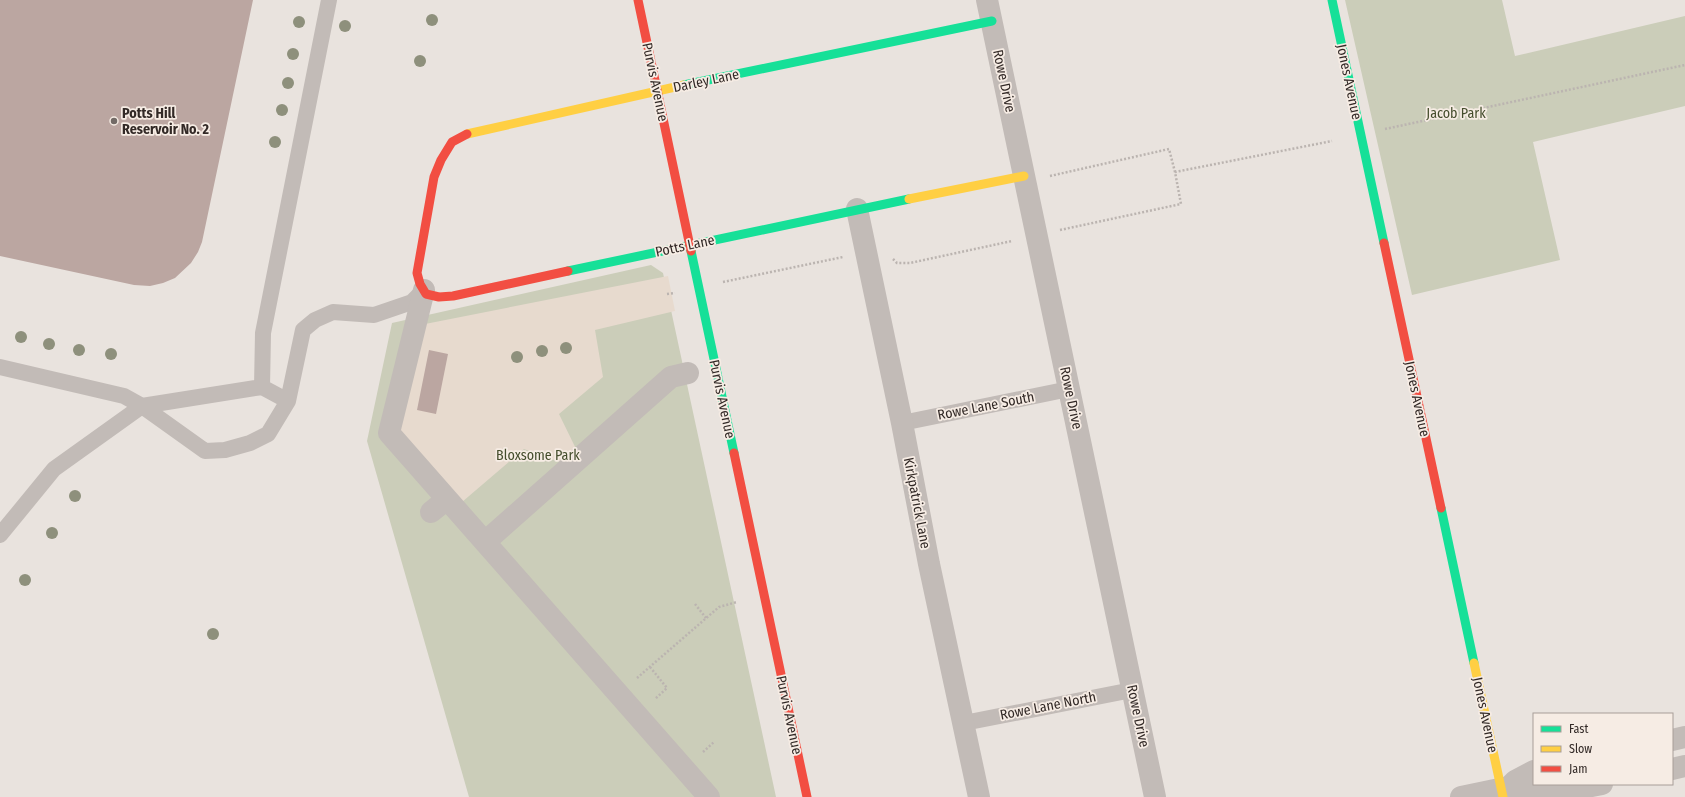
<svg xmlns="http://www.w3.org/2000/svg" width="1685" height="797" font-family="'Fira Sans Condensed',sans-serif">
  <rect width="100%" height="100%" fill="#e9e3de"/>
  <path fill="#cbcdb9" d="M 1345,0 L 1502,0 L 1515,56 L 1685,16 L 1685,106 L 1533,142 L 1560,260 L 1412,295 Z
    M 651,265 L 663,273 L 776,797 L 469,797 L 367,441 L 392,323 Z"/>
  <path fill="#e7dace" d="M 668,276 L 675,311 L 595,330 L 603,377 L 559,414 L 580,457 L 571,466 L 524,449 L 455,508 L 389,433 L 415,326 Z"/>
  <path fill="#bba6a1" d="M 0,0 L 253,0 L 202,242 L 198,252 L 191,263 L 175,278 L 163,283 L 150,286 L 134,285 L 0,256 Z
    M 429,350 L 448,354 L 436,414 L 417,410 Z"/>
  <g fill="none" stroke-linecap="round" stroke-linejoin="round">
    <path stroke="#bbb4b0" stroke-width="2.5" stroke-dasharray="2 2" stroke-linecap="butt" d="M 1385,129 L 1685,65
      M 1050,176 L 1169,149 L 1175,172
      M 1060,230 L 1181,204 L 1175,172 L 1332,141
      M 893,259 L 897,263 L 910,263 L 1012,241
      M 723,282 L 843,257
      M 667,294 L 675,293
      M 695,604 L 706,618
      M 650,667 L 667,688 L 655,699
      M 637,678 L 719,607 L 737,602
      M 703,752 L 714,742"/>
    <path stroke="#c2bbb7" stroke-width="16" d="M 0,367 L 124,396 L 142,406 L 205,451 L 225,450 L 250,443 L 268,434 L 288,401 L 303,330 L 315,320 L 333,312 L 374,315 L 412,302 L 424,290
      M 262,387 L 263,333 L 329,0
      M 902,423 L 1069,389
      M 0,535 L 54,469 L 142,406 L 262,387 L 288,401
      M 964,723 L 1132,690"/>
    <path stroke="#c2bbb7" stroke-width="22" d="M 987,0 L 1155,797
      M 857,209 L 902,423 L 929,564 L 979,797
      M 424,290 L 389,433 L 709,797
      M 431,512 L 447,499
      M 485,542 L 671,377 L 688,373
      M 1672,740 L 1685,737
      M 1672,769 L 1685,766
      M 1509,787 C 1538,797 1572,790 1602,784
      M 1461,797 L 1509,787 L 1515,781 L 1534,771"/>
    <path stroke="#16e098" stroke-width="9" d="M 1332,0 L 1384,243
      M 684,85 L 992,21
      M 691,251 L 734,453
      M 568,271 L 909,199
      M 1441,508 L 1474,663"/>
    <path stroke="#ffcf43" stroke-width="9" d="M 467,134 L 684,85
      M 909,199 L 1024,176
      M 1474,663 L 1503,797"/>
    <path stroke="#f24e42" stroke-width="9" d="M 638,0 L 691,251
      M 467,134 L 452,142 L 441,160 L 434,177 L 417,273 L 420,284 L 426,294 L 439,297 L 453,296 L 568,271
      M 1384,243 L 1441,508
      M 734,453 L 807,797"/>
  </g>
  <g fill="#8e907c">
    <circle cx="432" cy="20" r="6"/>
    <circle cx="299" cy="22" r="6"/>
    <circle cx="345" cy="26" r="6"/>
    <circle cx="293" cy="54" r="6"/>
    <circle cx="420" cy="61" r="6"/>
    <circle cx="288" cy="83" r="6"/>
    <circle cx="282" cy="110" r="6"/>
    <circle cx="275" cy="142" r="6"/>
    <circle cx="21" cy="337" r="6"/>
    <circle cx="49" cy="344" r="6"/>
    <circle cx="566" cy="348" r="6"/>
    <circle cx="79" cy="350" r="6"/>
    <circle cx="542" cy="351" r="6"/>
    <circle cx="111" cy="354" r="6"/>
    <circle cx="517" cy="357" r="6"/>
    <circle cx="75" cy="496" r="6"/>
    <circle cx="52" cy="533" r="6"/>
    <circle cx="25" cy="580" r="6"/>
    <circle cx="213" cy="634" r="6"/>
  </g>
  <circle fill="#726a66" stroke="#f6ece4" stroke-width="1.5" cx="114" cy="121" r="4"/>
  <g text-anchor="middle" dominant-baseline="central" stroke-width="3.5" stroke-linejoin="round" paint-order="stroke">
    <g font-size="14" fill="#322926" stroke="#f6ece4">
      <text transform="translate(706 81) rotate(-12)">Darley Lane</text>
      <text transform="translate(1004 81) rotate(78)">Rowe Drive</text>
      <text transform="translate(655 82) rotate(78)">Purvis Avenue</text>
      <text transform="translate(1349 82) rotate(78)">Jones Avenue</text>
      <text transform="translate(685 246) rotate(-12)">Potts Lane</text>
      <text transform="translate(1071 398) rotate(78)">Rowe Drive</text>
      <text transform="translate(722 399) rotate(78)">Purvis Avenue</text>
      <text transform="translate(1417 399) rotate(78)">Jones Avenue</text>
      <text transform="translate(986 406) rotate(-11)">Rowe Lane South</text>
      <text transform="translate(917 503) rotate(79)">Kirkpatrick Lane</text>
      <text transform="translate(1048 706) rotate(-11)">Rowe Lane North</text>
      <text transform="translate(789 715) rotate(78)">Purvis Avenue</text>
      <text transform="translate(1485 715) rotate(78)">Jones Avenue</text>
      <text transform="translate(1138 716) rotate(78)">Rowe Drive</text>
    </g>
    <g font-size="14" font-weight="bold" fill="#322926" stroke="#f6ece4" text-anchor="start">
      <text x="122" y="113">Potts Hill<tspan x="122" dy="16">Reservoir No. 2</tspan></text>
    </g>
    <g font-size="14" fill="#444d2c" stroke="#f6ece4">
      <text x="1456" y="113">Jacob Park</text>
      <text x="538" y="455">Bloxsome Park</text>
    </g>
  </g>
  <rect x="1533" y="713" width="140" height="72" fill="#f6ece4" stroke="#a89e98"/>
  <rect x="1541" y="726" width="20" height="6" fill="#16e098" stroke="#a89e98"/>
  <text x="1569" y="733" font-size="12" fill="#322926">Fast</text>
  <rect x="1541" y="746" width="20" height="6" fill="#ffcf43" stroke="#a89e98"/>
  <text x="1569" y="753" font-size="12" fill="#322926">Slow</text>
  <rect x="1541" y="766" width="20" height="6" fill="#f24e42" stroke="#a89e98"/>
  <text x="1569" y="773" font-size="12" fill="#322926">Jam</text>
</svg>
